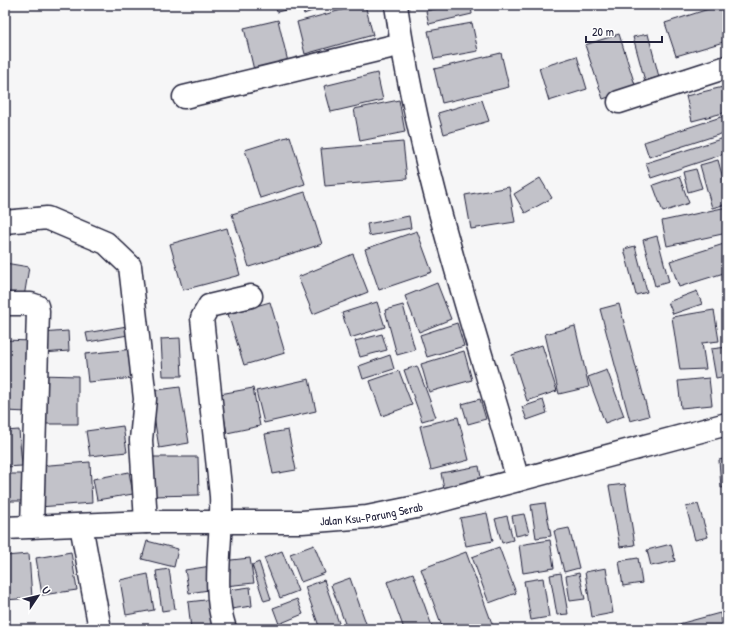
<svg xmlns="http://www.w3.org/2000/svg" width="732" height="634" font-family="'Patrick Hand',sans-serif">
  <rect width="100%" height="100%" fill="#f6f6f7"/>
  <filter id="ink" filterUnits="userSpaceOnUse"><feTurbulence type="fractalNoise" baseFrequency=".025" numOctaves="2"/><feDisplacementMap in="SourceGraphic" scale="8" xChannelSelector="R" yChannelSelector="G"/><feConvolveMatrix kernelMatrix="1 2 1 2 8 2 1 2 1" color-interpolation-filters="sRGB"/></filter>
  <g filter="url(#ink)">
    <path fill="#c2c2c9" stroke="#22223b" d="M 275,5 L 294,5 L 294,8 L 277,12 Z
      M 300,5 L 328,5 L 304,14 Z
      M 360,5 L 365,5 L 373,35 L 305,54 L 297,22 Z
      M 454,5 L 471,5 L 472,14 L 429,24 L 426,11 Z
      M 721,5 L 727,5 L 727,41 L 676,56 L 665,23 Z
      M 278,20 L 288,62 L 254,70 L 244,28 Z
      M 472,23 L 478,51 L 434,59 L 428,31 Z
      M 619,34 L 636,88 L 603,99 L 585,45 Z
      M 648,34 L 659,77 L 645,81 L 633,37 Z
      M 501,53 L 509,87 L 442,103 L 434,69 Z
      M 577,56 L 587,89 L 549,101 L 539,68 Z
      M 377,73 L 383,100 L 331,112 L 324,86 Z
      M 727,86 L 727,112 L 692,121 L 686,96 Z
      M 399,100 L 405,132 L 360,141 L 354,109 Z
      M 482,100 L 489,121 L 444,134 L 438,113 Z
      M 727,115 L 727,132 L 649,157 L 644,142 Z
      M 290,136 L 305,184 L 260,198 L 245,150 Z
      M 727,137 L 727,153 L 651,178 L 646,163 Z
      M 403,142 L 407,179 L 325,186 L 321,149 Z
      M 718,160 L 727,193 L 727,204 L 712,208 L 700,165 Z
      M 696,169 L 702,188 L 688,192 L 683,172 Z
      M 679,176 L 689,203 L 663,212 L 653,185 Z
      M 540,178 L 552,198 L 525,213 L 514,194 Z
      M 509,187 L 515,222 L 471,229 L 465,195 Z
      M 305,192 L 322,244 L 249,267 L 232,214 Z
      M 727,207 L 727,233 L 667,246 L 662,221 Z
      M 409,216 L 411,228 L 369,236 L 367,224 Z
      M 227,228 L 240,275 L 183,290 L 170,244 Z
      M 417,231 L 432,272 L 379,290 L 365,249 Z
      M 657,236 L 669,282 L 655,286 L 643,240 Z
      M 727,243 L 727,272 L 679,287 L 670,261 Z
      M 635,246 L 647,292 L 636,295 L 624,249 Z
      M 353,254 L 368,292 L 313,314 L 298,277 Z
      M 5,263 L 29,267 L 24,297 L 5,294 Z
      M 437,283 L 451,319 L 419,332 L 405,296 Z
      M 697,291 L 702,304 L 673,314 L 668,302 Z
      M 270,302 L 285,353 L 244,365 L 228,314 Z
      M 377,302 L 385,327 L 350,338 L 342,313 Z
      M 619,304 L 649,416 L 630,421 L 600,309 Z
      M 403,305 L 415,350 L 397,355 L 385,310 Z
      M 714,310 L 719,341 L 702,343 L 706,369 L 680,370 L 672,317 Z
      M 457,323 L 464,346 L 427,357 L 420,335 Z
      M 133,325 L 134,334 L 88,342 L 86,333 Z
      M 575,326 L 589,387 L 559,394 L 545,334 Z
      M 68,331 L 69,351 L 43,353 L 41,333 Z
      M 382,334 L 387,350 L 360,357 L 355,341 Z
      M 180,338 L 182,376 L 163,376 L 161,339 Z
      M 5,340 L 31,341 L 28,412 L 5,411 Z
      M 542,345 L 557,391 L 527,401 L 512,355 Z
      M 727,347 L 727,376 L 716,378 L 711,349 Z
      M 133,349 L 136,378 L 88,382 L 85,354 Z
      M 464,351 L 472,380 L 429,392 L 421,364 Z
      M 390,355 L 394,369 L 363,379 L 359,366 Z
      M 417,366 L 436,417 L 422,421 L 404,370 Z
      M 607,370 L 624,416 L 605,423 L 588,377 Z
      M 399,371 L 412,405 L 382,416 L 370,381 Z
      M 40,375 L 78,376 L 78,424 L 40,424 Z
      M 709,378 L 712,405 L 681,408 L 678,381 Z
      M 309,379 L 316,411 L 264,423 L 256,391 Z
      M 180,387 L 189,443 L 159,448 L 150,391 Z
      M 253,388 L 260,426 L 227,433 L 220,394 Z
      M 480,399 L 486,419 L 468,424 L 462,404 Z
      M 543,400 L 547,413 L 527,420 L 522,407 Z
      M 458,417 L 469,460 L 431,470 L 420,426 Z
      M 123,426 L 127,452 L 90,456 L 86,431 Z
      M 19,430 L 22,466 L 5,467 L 5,431 Z
      M 288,430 L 296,470 L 273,474 L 265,434 Z
      M 151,457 L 198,457 L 199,495 L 151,496 Z
      M 727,458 L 727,487 L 721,488 L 719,460 Z
      M 90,462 L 92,503 L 39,507 L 36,466 Z
      M 479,466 L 482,483 L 444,489 L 441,473 Z
      M 129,472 L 133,494 L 97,500 L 93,479 Z
      M 5,474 L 24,474 L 25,501 L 5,501 Z
      M 625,484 L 635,545 L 620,547 L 609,486 Z
      M 545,503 L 551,536 L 536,538 L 531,505 Z
      M 698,504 L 708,537 L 695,540 L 686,507 Z
      M 487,513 L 493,541 L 466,546 L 460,518 Z
      M 524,514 L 529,533 L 516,536 L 512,516 Z
      M 507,516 L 513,540 L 502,543 L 495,519 Z
      M 569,528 L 579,568 L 564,572 L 554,531 Z
      M 550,540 L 554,568 L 523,573 L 519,545 Z
      M 147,541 L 178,549 L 174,567 L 142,559 Z
      M 671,544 L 675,561 L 651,566 L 647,550 Z
      M 314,545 L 325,573 L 301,582 L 290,554 Z
      M 499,547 L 516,593 L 489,603 L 472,557 Z
      M 282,551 L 298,591 L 280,598 L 264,558 Z
      M 71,552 L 77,590 L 42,595 L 36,558 Z
      M 466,552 L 494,629 L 443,629 L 421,569 Z
      M 29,554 L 32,598 L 5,600 L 5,556 Z
      M 250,558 L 254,583 L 225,586 L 222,561 Z
      M 638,558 L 642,583 L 623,586 L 619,561 Z
      M 259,562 L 271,599 L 264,601 L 252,565 Z
      M 211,566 L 215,589 L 189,593 L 185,570 Z
      M 606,568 L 613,613 L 592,617 L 585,572 Z
      M 169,569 L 175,609 L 162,611 L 156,571 Z
      M 413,573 L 433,629 L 404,629 L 387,582 Z
      M 561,573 L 568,614 L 557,615 L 550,575 Z
      M 579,573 L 585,599 L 570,601 L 566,576 Z
      M 148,574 L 154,610 L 126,615 L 120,580 Z
      M 350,578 L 368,629 L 347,629 L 331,585 Z
      M 543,578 L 549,617 L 531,620 L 524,581 Z
      M 324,580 L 341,629 L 320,629 L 305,587 Z
      M 250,587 L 252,606 L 224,610 L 221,591 Z
      M 214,599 L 217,629 L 191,629 L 188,602 Z
      M 297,599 L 303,614 L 279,624 L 273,608 Z
      M 720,613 L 724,629 L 660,629 Z"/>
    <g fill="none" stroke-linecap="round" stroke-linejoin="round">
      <g stroke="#22223b" stroke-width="25">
        <path id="minor" d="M 396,5 C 419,167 473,323 518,480
          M 184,97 L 402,44
          M 619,102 L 727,67
          M 5,222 L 47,218 L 106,243 L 130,266 L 145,399 L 141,440 L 146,522
          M 5,304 L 31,304 L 37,306 L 38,311 L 32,527
          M 81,525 L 100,629
          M 225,629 C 211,587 223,539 221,496 L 202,318 L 209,306 L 251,296"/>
      </g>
      <g stroke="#22223b" stroke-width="25">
        <g id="tertiary">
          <path id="s1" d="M 5,528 L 146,522 L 302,522 L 367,517 L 421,506 L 727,424"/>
        </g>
      </g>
      <use href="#minor" stroke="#fff" stroke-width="22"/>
      <use href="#tertiary" stroke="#fff" stroke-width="22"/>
    </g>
  </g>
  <g text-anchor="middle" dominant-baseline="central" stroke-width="4" stroke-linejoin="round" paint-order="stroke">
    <g font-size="12" fill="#22223b" stroke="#fff">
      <text stroke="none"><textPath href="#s1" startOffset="367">Jalan Ksu-Parung Serab</textPath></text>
    </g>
  </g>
  <rect width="732" height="634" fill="none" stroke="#fff" stroke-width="20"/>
  <rect x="10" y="10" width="712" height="614" fill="none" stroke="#22223b" stroke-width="1.5" filter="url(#ink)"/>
  <g transform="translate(38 596) rotate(55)" stroke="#ffffff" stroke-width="3" paint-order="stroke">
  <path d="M0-3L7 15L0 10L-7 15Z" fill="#22223b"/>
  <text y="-6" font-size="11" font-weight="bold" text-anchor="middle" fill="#22223b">U</text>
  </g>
  <path d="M586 36v6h76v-6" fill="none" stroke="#22223b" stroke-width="2"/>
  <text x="592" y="36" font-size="12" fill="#22223b" stroke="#ffffff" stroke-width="3" paint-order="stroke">20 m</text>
</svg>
